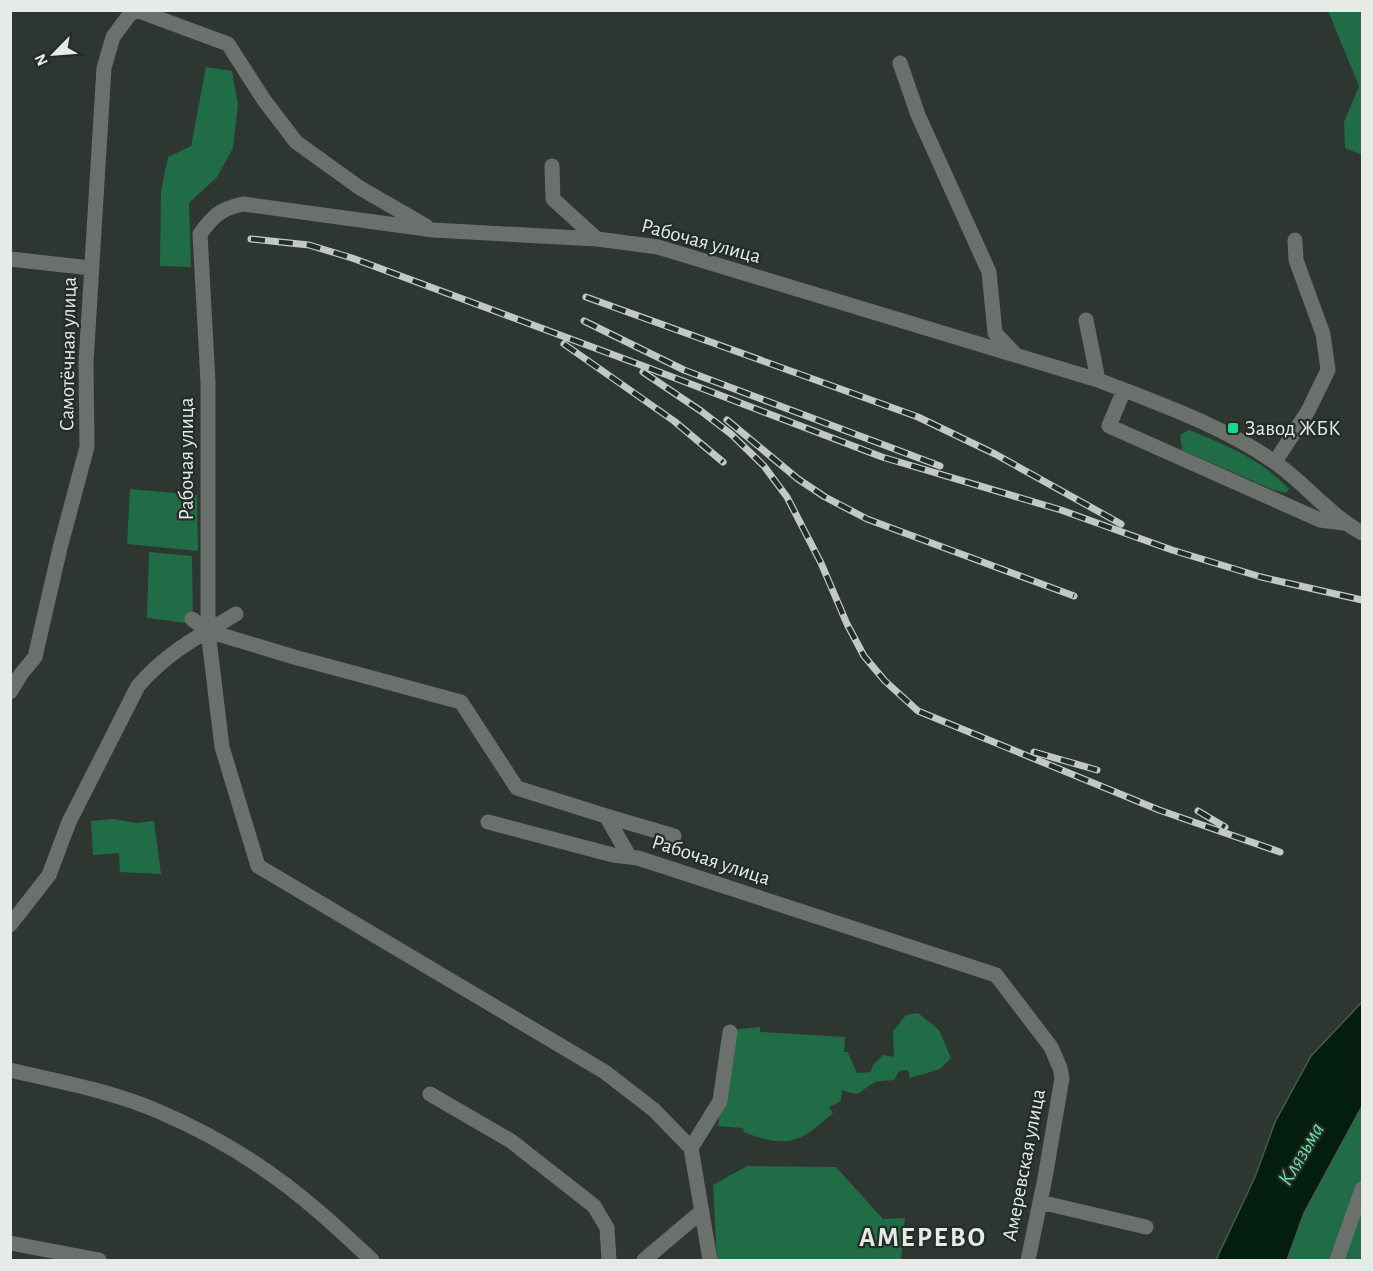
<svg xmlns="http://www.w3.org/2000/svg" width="1373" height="1271" font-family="'Alegreya Sans',sans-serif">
  <rect width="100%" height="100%" fill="#2d3630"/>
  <path fill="#206c46" d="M 1328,11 L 1362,11 L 1362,155 L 1345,148 L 1344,122 L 1359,86 Z
    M 206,67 L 232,71 L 238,105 L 233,148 L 217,177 L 189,203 L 191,267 L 160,266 L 161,191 L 168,157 L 191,146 Z
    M 1189,430 C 1226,445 1261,459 1289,489 L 1286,493 L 1273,490 L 1182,450 L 1180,435 Z
    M 130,489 L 197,495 L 198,551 L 127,544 Z
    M 149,552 L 192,556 L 193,624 L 147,618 Z
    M 113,819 L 136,823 L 154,821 L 161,874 L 120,872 L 119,853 L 93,855 L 91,821 Z
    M 918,1013 L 939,1030 L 951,1058 L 940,1069 L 910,1078 L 908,1070 L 899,1071 L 894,1080 C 888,1081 879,1080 874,1083 C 857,1091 865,1098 842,1090 L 841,1101 L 829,1107 L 833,1113 C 800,1143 786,1149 744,1132 L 743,1128 L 718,1126 L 731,1030 L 760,1027 L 760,1032 L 845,1037 L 844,1052 L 848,1052 L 857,1073 L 871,1072 L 873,1065 L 883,1055 L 894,1057 L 893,1031 L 906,1015 Z
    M 1362,1106 L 1362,1260 L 1287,1260 L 1304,1213 Z
    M 747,1166 L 836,1167 L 883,1219 L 905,1218 L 901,1260 L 717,1260 L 713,1185 Z"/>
  <path fill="#031d0f" stroke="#475b50" stroke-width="1.5" d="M 1362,1002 L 1362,1106 L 1304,1213 L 1287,1260 L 1216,1260 L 1255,1177 L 1275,1122 L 1311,1056 Z"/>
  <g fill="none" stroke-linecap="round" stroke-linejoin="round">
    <path stroke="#6b706d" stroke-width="15" d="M 136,10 L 228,44 L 264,100 L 296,142 L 360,188 L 426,226
      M 900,63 L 918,115 L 989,272 L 995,333 L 1014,353
      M 552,166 L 553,199 L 597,239
      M 10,259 L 91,268
      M 1086,320 L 1098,380
      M 1124,390 L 1109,426 L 1320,520 L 1343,523
      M 1275,462 L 1308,411 L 1328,370 L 1323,334 L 1296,260 L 1295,240
      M 192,619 L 208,631 L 294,657 L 461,702 L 517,788 L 606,816 L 629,856
      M 10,692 L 21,674 L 35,657 L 60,548 L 87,447 L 86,362 L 104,68 L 113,37 L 133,10
      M 606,816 L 674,836
      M 488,822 L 613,855 L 638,858 L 996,975 L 1051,1047 L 1060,1068 L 1062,1078 L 1045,1178 L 1028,1260
      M 10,925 L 49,875 L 69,822 L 138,686 C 166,653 200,635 236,614
      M 10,1070 C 60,1082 113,1091 160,1112 C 216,1136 272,1171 318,1211 C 337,1227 354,1244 372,1260
      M 430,1094 L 511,1141 L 594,1206 L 607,1228 L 609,1260
      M 691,1148 L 720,1101 L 730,1032
      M 1040,1202 L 1146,1227
      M 10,1243 L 99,1260
      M 644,1260 L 702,1211
      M 710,1260 L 691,1148 L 654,1110 L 605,1072 L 258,866 L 222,747 L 208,631 L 208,382 L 200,234 C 213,216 220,209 243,204 L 433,230 L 597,239 L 658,247 L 1098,380 C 1157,403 1221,425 1273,461 C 1305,483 1328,514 1362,533
      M 1337,1260 L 1362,1189"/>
    <g stroke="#c2c8c5" stroke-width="7">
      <path id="rail" d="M 251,239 L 309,245 L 352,258 L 646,367 L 882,457 L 1061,510 L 1172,550 L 1261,577 L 1362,600
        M 586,297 L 918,417 L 995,454 L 1121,524
        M 584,321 L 684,370 L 940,466
        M 564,344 L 674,421 L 723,462
        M 643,372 L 701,411 L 731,434 L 764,466 L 787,497 L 821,563 L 847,624 L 864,656 L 885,681 L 918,711 L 1159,810 L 1280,852
        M 727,420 L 798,479 L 825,497 L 867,519 L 1074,596
        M 1034,752 L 1097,770
        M 1198,811 L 1225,827"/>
    </g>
    <use href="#rail" stroke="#232c26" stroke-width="4.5" stroke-dasharray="14" stroke-linecap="butt"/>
  </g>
  <rect fill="#17d989" stroke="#232c26" stroke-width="2" x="1227" y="422" width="12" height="12" rx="3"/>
  <g text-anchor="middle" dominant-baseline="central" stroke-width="4.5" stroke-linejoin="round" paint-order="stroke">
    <g font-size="21" fill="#e6ebe8" stroke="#232c26">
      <text transform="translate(701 241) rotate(15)">Рабочая улица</text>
      <text transform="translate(68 354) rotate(-89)">Самотёчная улица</text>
      <text transform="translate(186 459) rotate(-90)">Рабочая улица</text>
      <text transform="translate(711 860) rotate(18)">Рабочая улица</text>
      <text transform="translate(1024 1165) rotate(-79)">Амеревская улица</text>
    </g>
    <g font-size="21" fill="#e6ebe8" stroke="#232c26" text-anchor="start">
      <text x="1245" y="428">Завод ЖБК</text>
    </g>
    <g font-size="22" font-style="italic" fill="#6ee1a3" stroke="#232c26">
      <text transform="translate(1301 1154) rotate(-59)">Клязьма</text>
    </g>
    <g font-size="27" font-weight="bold" letter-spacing="1.5" fill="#e6ebe8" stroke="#232c26">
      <text x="923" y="1237">АМЕРЕВО</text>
    </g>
  </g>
  <rect width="1373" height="1271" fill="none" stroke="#e6ebe8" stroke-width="24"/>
  <g transform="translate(54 54) rotate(245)" stroke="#232c26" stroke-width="4.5" paint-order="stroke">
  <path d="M0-4.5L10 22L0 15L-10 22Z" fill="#e6ebe8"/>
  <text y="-9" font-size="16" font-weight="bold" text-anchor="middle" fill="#e6ebe8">N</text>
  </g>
</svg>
